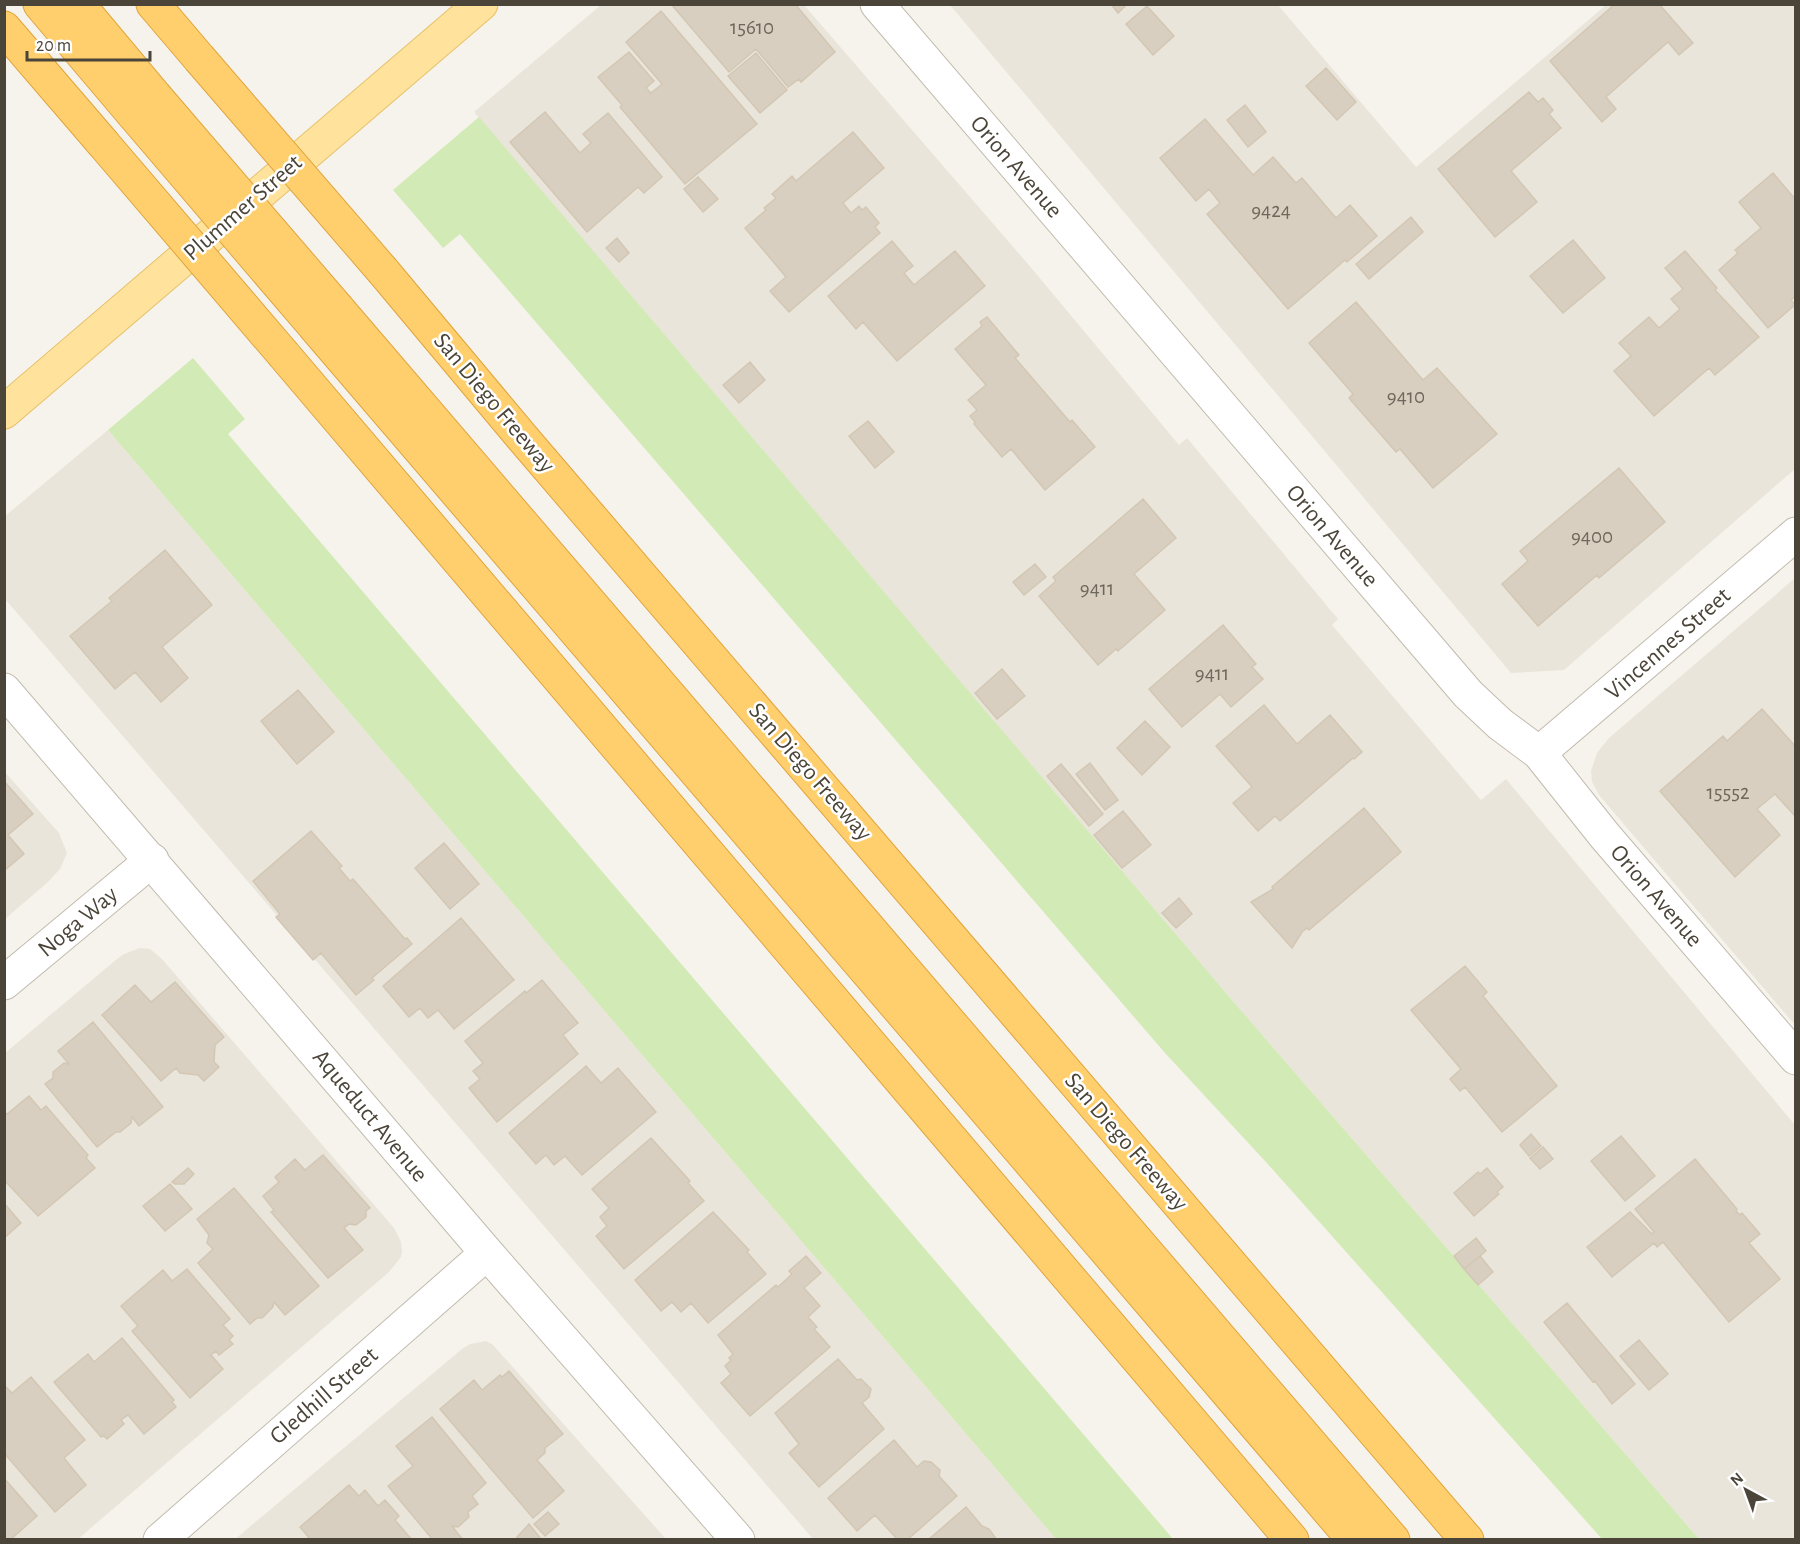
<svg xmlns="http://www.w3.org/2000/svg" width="1800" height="1544" font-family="'Alegreya Sans',sans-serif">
  <rect width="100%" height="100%" fill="#f6f3ec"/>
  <path fill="#eae5da" d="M 601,5 L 804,5 L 1028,264 L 1179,445 L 1187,438 L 1338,619 L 1332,625 L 1481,800 L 1506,779 L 1795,1125 L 1795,1539 L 1699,1539 L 1238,1007 L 474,112 Z
    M 950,5 L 1278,5 L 1416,167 L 1606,5 L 1795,5 L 1795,469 L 1564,670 L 1511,673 Z
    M 108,430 L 1056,1539 L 813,1539 L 5,599 L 4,517 Z
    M 1795,578 L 1795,1025 L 1599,795 L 1592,782 L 1591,771 L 1597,753 L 1609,738 Z
    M 4,771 L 59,833 L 67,853 L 60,869 L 47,883 L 5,919 Z
    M 140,948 L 150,949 L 162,959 L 394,1228 L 401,1242 L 402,1251 L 401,1257 L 389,1272 L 78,1539 L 5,1540 L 5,1053 L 117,959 L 124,954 Z
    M 486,1341 L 493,1345 L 666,1539 L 234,1540 L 462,1349 L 470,1344 Z"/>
  <path fill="#d2eab5" d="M 479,117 L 1238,1007 L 1699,1539 L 1602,1539 L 1265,1161 L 1165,1053 L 460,234 L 443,248 L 393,190 Z
    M 193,358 L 245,419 L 228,434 L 1173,1539 L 1056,1539 L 108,430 Z"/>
  <path fill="#d8cfc1" stroke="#d3c7b4" stroke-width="1.5" d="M 671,4 L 795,4 L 835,52 L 801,82 L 799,79 L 788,87 L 756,49 L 729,72 Z
    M 1111,4 L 1127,4 L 1118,13 Z
    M 1615,4 L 1659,4 L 1693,43 L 1679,55 L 1668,42 L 1606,97 L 1616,109 L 1602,122 L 1550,61 Z
    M 1147,6 L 1174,36 L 1153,55 L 1126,24 Z
    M 661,11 L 757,124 L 685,184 L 620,107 L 622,105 L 598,77 L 629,52 L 654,81 L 646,88 L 651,93 L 662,84 L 626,42 Z
    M 756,53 L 787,90 L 760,113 L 728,76 Z
    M 1326,68 L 1356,102 L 1337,120 L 1306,86 Z
    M 1529,92 L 1538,102 L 1543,98 L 1553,110 L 1549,114 L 1561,128 L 1511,171 L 1537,202 L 1495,237 L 1438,169 Z
    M 1245,105 L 1266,132 L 1248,147 L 1227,120 Z
    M 545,112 L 580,153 L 591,143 L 583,134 L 608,113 L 662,177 L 644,193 L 638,187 L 587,232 L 510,142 Z
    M 1205,119 L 1253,175 L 1273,157 L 1296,183 L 1302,178 L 1336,218 L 1350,205 L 1377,236 L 1347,262 L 1345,260 L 1288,309 L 1207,214 L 1220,203 L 1209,189 L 1196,201 L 1160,158 Z
    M 853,132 L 884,168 L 843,203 L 851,213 L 859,206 L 862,210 L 866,207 L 879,223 L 875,227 L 880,233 L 789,312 L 770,291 L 786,277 L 745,228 L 766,210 L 764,208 L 776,198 L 772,194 L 792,176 L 796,181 Z
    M 1773,173 L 1796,200 L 1796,296 L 1791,300 L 1795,305 L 1768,328 L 1719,270 L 1738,253 L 1735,250 L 1761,228 L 1739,202 Z
    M 698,177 L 718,199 L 703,212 L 684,189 Z
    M 1411,217 L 1423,232 L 1369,279 L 1356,264 Z
    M 617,238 L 629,253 L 619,262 L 606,248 Z
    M 1573,240 L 1605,278 L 1563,313 L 1530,276 Z
    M 892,241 L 913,266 L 904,273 L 914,285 L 955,251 L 985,286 L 897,361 L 863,322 L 856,329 L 828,296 Z
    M 1685,251 L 1717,288 L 1715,290 L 1759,337 L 1715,375 L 1709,368 L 1654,416 L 1614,371 L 1631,356 L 1619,343 L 1649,317 L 1659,328 L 1680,309 L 1671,299 L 1683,289 L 1665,268 Z
    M 1356,302 L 1423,380 L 1437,368 L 1497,434 L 1433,488 L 1400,449 L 1396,452 L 1349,398 L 1353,394 L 1309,343 Z
    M 987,317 L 1019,355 L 1015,358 L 1070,422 L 1072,420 L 1095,447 L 1045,490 L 1011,449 L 1002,457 L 974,424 L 975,422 L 970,416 L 977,410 L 968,400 L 986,385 L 955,349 L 982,326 L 980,322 Z
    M 750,362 L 765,380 L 739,403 L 723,385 Z
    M 868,421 L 894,452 L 875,468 L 849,436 Z
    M 1619,468 L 1665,522 L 1599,578 L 1597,575 L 1538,626 L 1502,584 L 1528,561 L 1520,551 Z
    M 1143,499 L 1176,538 L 1134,574 L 1165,610 L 1118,651 L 1116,649 L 1098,665 L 1039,596 L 1056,581 L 1053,577 Z
    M 165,550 L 212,605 L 162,647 L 188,678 L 161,702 L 135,672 L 115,689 L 70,636 L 112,601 L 109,598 Z
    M 1035,564 L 1046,577 L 1024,595 L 1013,582 Z
    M 1223,625 L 1256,664 L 1252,667 L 1263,679 L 1231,707 L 1220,694 L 1182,727 L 1149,689 Z
    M 1002,669 L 1025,696 L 997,719 L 975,693 Z
    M 298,690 L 334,732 L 297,764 L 261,721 Z
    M 1264,705 L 1297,744 L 1330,715 L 1362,752 L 1354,759 L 1353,758 L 1280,821 L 1275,816 L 1258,831 L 1233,803 L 1252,787 L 1216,746 Z
    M 1762,709 L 1796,747 L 1796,817 L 1775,794 L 1757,809 L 1780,835 L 1735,877 L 1660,791 L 1723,736 L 1727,741 Z
    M 1145,721 L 1170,747 L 1142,775 L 1117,748 Z
    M 1090,763 L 1118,800 L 1105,810 L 1076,774 Z
    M 1061,764 L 1103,814 L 1089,826 L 1047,776 Z
    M 4,781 L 33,814 L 8,835 L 24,854 L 4,871 Z
    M 1364,808 L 1401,852 L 1309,930 L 1307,928 L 1302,932 L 1292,948 L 1251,902 L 1273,889 L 1272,887 Z
    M 1123,811 L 1151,845 L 1122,868 L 1094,835 Z
    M 311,831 L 342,866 L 339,868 L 350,881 L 353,879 L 405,939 L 407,938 L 412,944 L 372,978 L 374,980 L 356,995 L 321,953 L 313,960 L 276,917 L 280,914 L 253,881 Z
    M 444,843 L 479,884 L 450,909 L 415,868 Z
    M 1179,898 L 1192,914 L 1176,928 L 1162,913 Z
    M 461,918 L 514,980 L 454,1029 L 438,1010 L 428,1018 L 420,1008 L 409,1017 L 383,986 Z
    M 1465,966 L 1487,992 L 1483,996 L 1557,1086 L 1502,1132 L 1465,1087 L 1460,1091 L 1450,1079 L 1461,1069 L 1411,1010 Z
    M 542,980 L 578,1023 L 563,1035 L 578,1054 L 497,1122 L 469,1088 L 480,1079 L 473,1071 L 483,1063 L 465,1041 L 525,991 L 526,993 Z
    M 175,982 L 224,1037 L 215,1045 L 214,1062 L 219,1067 L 204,1081 L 198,1075 L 180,1073 L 176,1068 L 161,1081 L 102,1015 L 135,985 L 151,1002 Z
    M 93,1022 L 163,1107 L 139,1126 L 132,1117 L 131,1123 L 120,1132 L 116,1132 L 97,1147 L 45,1084 L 53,1078 L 53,1072 L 64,1063 L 69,1064 L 58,1051 Z
    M 586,1066 L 601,1083 L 618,1068 L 656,1112 L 582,1175 L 565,1156 L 554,1165 L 546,1155 L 536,1164 L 509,1133 Z
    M 29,1096 L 41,1110 L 46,1106 L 88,1155 L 86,1158 L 95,1168 L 38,1216 L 4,1180 L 4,1112 L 7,1114 Z
    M 1531,1134 L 1541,1146 L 1529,1156 L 1520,1145 Z
    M 1621,1136 L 1655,1176 L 1625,1201 L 1591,1161 Z
    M 651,1138 L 690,1181 L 688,1183 L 704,1201 L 624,1269 L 596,1236 L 607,1226 L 600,1217 L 609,1208 L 592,1189 Z
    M 1543,1147 L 1553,1159 L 1540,1169 L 1530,1158 Z
    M 323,1155 L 370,1208 L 366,1211 L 366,1217 L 356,1225 L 349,1224 L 344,1228 L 363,1250 L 328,1278 L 271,1212 L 274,1210 L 263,1196 L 279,1182 L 275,1177 L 295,1159 L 305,1170 Z
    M 1695,1159 L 1737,1209 L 1736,1211 L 1740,1215 L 1742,1213 L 1760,1234 L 1749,1243 L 1780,1279 L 1729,1322 L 1663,1242 L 1657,1247 L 1654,1243 L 1612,1277 L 1587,1247 L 1630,1212 L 1652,1234 L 1654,1232 L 1635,1209 Z
    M 188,1168 L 194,1174 L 184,1184 L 175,1184 L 172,1182 Z
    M 1487,1168 L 1503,1187 L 1497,1192 L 1499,1194 L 1474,1216 L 1454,1193 L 1478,1172 L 1480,1174 Z
    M 170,1184 L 192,1209 L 165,1231 L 143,1206 Z
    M 234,1188 L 319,1286 L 285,1315 L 274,1302 L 273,1307 L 262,1318 L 257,1318 L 250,1324 L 198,1263 L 213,1249 L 207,1243 L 209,1235 L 197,1219 Z
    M 4,1203 L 21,1223 L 4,1238 Z
    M 713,1212 L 749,1250 L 747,1252 L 766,1274 L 708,1323 L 691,1303 L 681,1312 L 672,1302 L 661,1311 L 635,1280 Z
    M 1476,1238 L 1486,1251 L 1464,1269 L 1454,1256 Z
    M 806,1256 L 821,1273 L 804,1288 L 820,1306 L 808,1317 L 817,1327 L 814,1329 L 830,1347 L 750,1416 L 721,1383 L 731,1374 L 725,1366 L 731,1360 L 729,1358 L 733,1354 L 718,1335 L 776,1285 L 778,1287 L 792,1274 L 789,1271 Z
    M 1480,1256 L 1493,1272 L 1478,1285 L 1464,1269 Z
    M 187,1269 L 230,1319 L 223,1325 L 233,1336 L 229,1340 L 233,1344 L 219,1355 L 216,1351 L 211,1355 L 223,1369 L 190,1398 L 132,1331 L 138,1326 L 121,1306 L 163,1270 L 172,1281 Z
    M 1567,1303 L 1635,1384 L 1612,1404 L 1595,1381 L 1593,1382 L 1544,1322 Z
    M 122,1338 L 174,1400 L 172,1402 L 176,1407 L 144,1434 L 128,1415 L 121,1420 L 124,1424 L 107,1439 L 104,1436 L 101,1437 L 54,1382 L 88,1354 L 94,1362 Z
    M 1639,1340 L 1668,1374 L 1649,1390 L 1620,1356 Z
    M 838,1359 L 857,1380 L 861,1379 L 871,1389 L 869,1397 L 862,1403 L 884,1429 L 819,1487 L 789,1453 L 799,1444 L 775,1413 Z
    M 509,1371 L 563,1434 L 545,1448 L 545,1453 L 537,1460 L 564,1491 L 533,1518 L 440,1409 L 474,1380 L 482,1390 L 500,1375 L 502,1377 Z
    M 31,1377 L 85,1440 L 64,1458 L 86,1485 L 55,1512 L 4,1453 L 4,1385 L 12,1393 Z
    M 432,1417 L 486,1483 L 472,1496 L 478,1504 L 468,1512 L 469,1517 L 458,1527 L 452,1526 L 463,1540 L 433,1540 L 388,1486 L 413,1466 L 396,1446 Z
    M 894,1440 L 917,1467 L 924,1461 L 931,1462 L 940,1470 L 939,1476 L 957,1496 L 907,1540 L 898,1540 L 875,1515 L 857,1531 L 828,1498 Z
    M 4,1478 L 37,1516 L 10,1540 L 4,1540 Z
    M 349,1485 L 359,1496 L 365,1490 L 378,1506 L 385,1500 L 399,1516 L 395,1520 L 412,1540 L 311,1540 L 300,1527 Z
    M 966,1507 L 982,1526 L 989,1529 L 997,1540 L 928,1540 Z
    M 548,1512 L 559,1524 L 545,1536 L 534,1524 Z
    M 529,1524 L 541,1539 L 541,1540 L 519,1540 L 517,1537 Z"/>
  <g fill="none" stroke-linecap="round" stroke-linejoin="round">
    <g stroke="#c2bbae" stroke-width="35">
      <path id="minor" d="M 877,4 L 1468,694 L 1500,724 L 1539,753 L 1605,836 L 1796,1058
        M 4,690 L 487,1253 L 738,1540
        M 1539,753 L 1796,534
        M 4,983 L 152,860
        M 160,1540 L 487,1253"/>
    </g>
    <g stroke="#e6c16a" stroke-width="35">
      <path id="major" d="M 4,412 L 481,4"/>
    </g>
    <g stroke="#e0a43c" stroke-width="35">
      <path id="highway" d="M 40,4 L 134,115
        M 78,4 L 155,96
        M 153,4 L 199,58
        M 4,28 L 102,142
        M 383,271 L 521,436 L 1467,1540
        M 338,309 L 1393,1540
        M 316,328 L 1354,1540
        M 284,355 L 1292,1540"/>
    </g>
    <use href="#minor" stroke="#fff" stroke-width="33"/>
    <use href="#major" stroke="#ffe39c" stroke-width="33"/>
    <use href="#highway" stroke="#ffcf6e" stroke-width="33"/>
    <g stroke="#e0a43c" stroke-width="35" stroke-linecap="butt">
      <path id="highway-bridge" d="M 199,58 L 383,271
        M 155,96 L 338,309
        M 134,115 L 316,328
        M 102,142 L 284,355"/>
    </g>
    <use href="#highway-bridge" stroke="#ffcf6e" stroke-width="33"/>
  </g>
  <g text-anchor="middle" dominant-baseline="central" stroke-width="5" stroke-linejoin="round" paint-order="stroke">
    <g font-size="21" fill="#6e675b">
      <text x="752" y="27">15610</text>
      <text x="1271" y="210">9424</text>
      <text x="1406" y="396">9410</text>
      <text x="1592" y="536">9400</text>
      <text x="1097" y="588">9411</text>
      <text x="1212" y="673">9411</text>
      <text x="1728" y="792">15552</text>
    </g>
    <g font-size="24" fill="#4b4439" stroke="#fff">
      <text transform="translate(1016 167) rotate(49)">Orion Avenue</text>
      <text transform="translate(243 208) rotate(-41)">Plummer Street</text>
      <text transform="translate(494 403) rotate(50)">San Diego Freeway</text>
      <text transform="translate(1332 536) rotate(49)">Orion Avenue</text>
      <text transform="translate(1668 644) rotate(-41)">Vincennes Street</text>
      <text transform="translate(810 772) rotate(49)">San Diego Freeway</text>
      <text transform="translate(1656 896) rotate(49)">Orion Avenue</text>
      <text transform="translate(78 922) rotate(-40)">Noga Way</text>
      <text transform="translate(370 1116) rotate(50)">Aqueduct Avenue</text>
      <text transform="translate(1126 1142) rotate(49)">San Diego Freeway</text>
      <text transform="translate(324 1396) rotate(-41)">Gledhill Street</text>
    </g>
  </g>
  <rect width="1800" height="1544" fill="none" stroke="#4b4439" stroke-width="12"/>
  <g transform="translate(1746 1490) rotate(319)" stroke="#ffffff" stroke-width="4.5" paint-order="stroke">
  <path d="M0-4.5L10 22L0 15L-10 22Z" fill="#4b4439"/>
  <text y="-9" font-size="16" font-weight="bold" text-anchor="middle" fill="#4b4439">N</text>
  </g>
  <path d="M27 51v9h123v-9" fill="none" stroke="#4b4439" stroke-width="3"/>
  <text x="36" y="51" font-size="18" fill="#4b4439" stroke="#ffffff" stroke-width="4.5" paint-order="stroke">20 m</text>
</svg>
